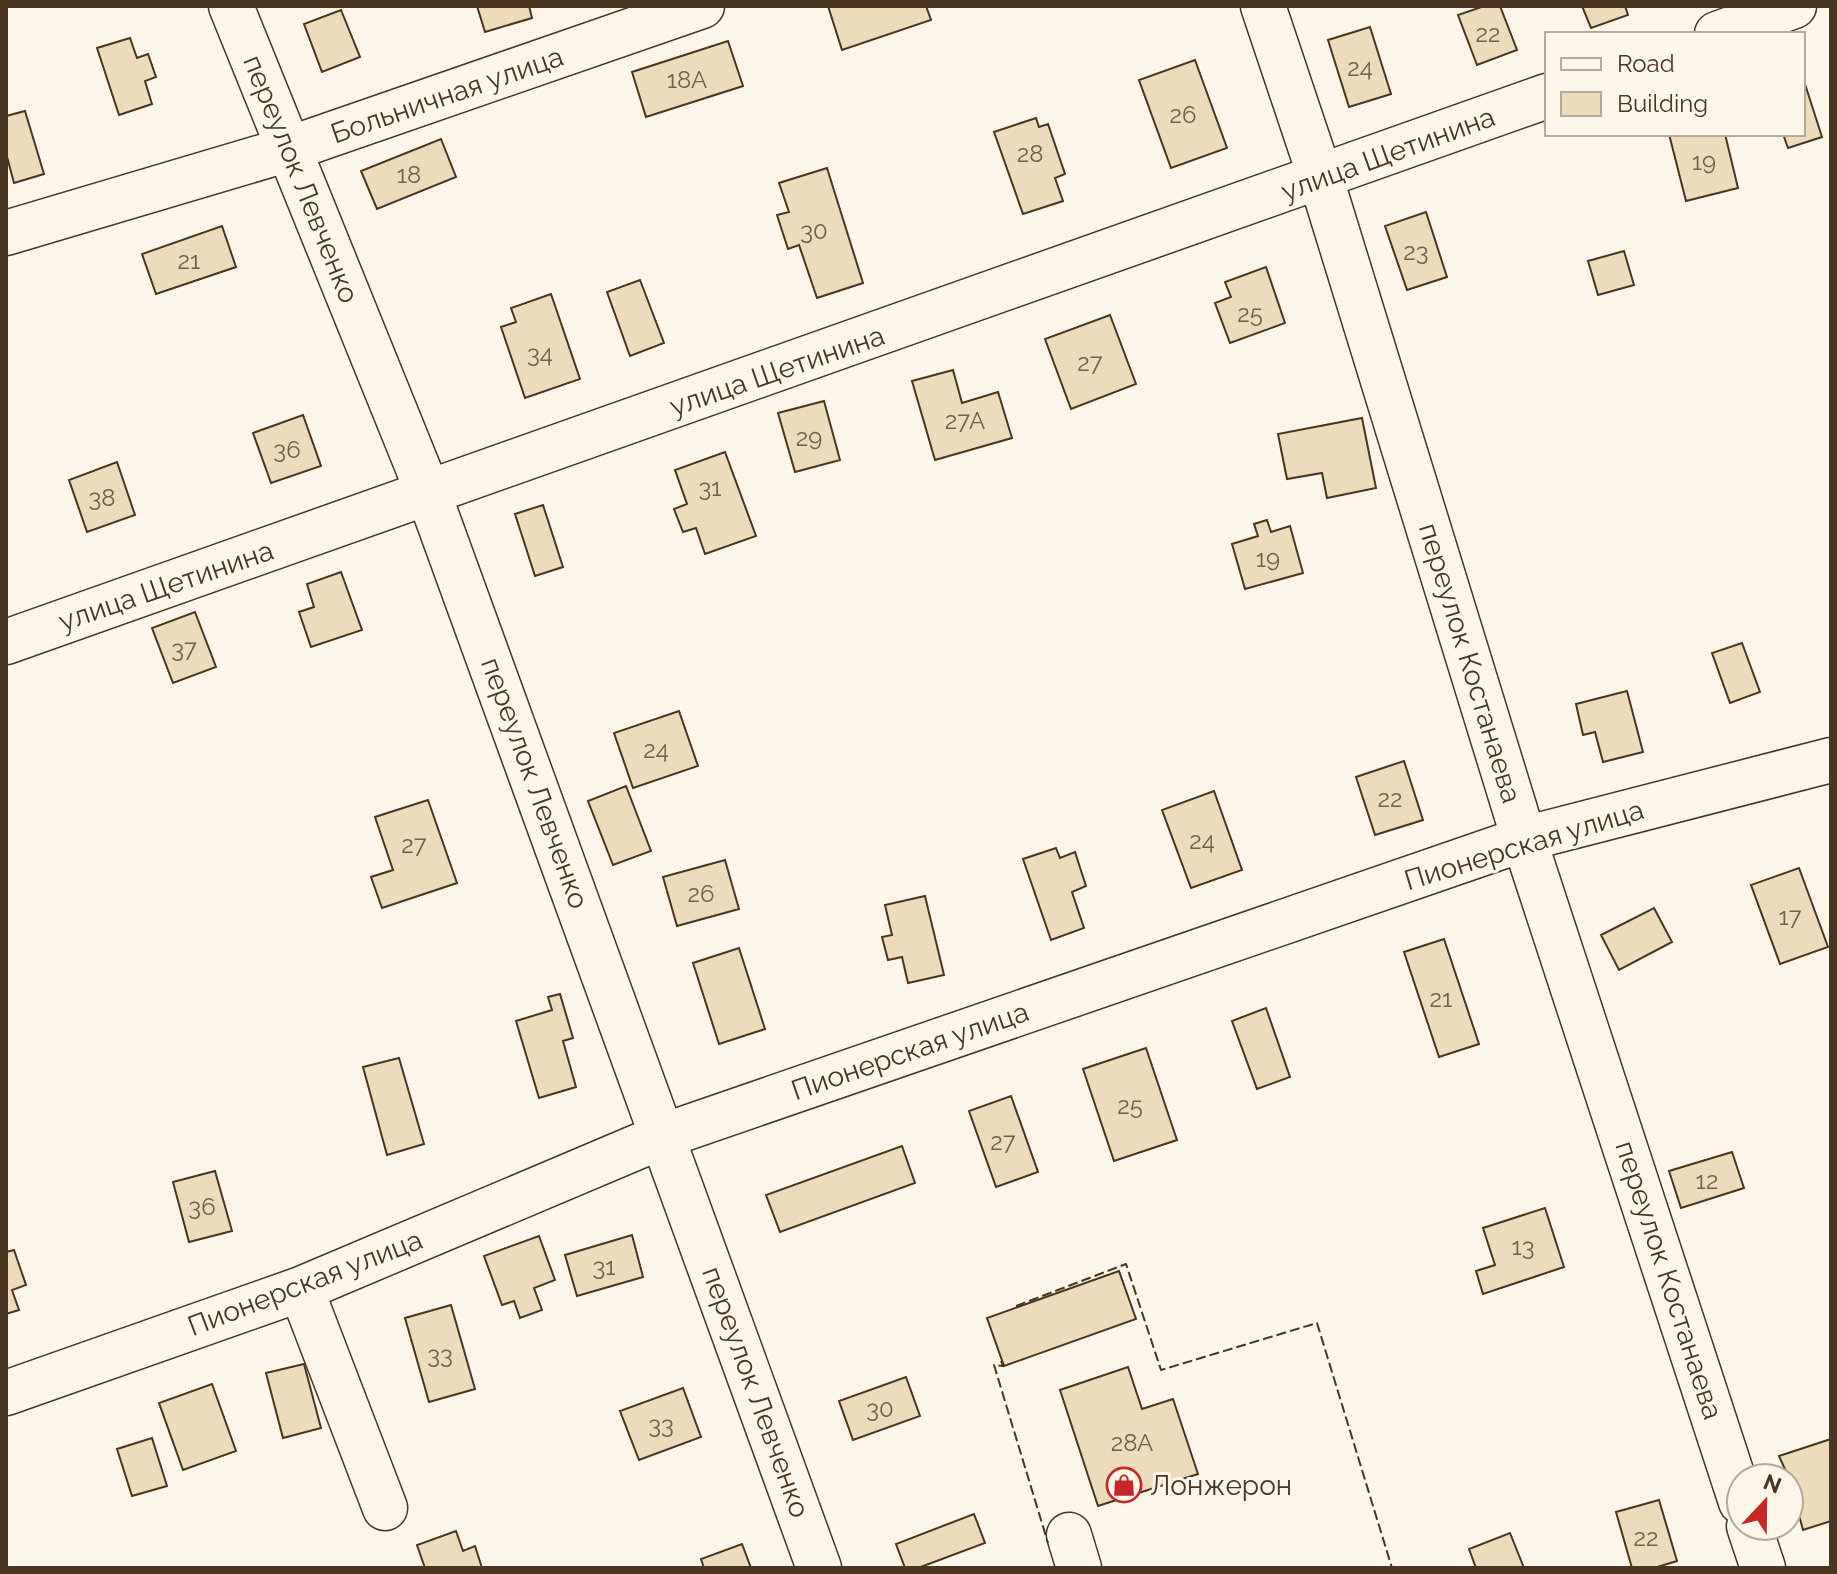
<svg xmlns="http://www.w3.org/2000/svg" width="1837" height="1574" font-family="Raleway,sans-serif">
  <rect width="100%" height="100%" fill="#fbf6e9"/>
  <path fill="#ecdcbc" stroke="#4a3520" stroke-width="2" d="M 477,6 L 529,6 L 532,18 L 485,32 Z
    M 828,6 L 926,6 L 931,20 L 842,50 Z
    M 1484,6 L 1500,6 L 1517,50 L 1477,65 L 1458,15 Z
    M 1582,6 L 1625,6 L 1628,15 L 1591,28 Z
    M 341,10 L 360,57 L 322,72 L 304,24 Z
    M 1370,27 L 1391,94 L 1349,107 L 1328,40 Z
    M 130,38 L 137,58 L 148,54 L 156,77 L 145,81 L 152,104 L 119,115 L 97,48 Z
    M 728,41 L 743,86 L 646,117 L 632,72 Z
    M 1195,60 L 1227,148 L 1171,168 L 1139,80 Z
    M 1805,84 L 1822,137 L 1788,148 L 1783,134 L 1803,134 Z
    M 25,111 L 44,174 L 14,183 L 6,153 L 6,116 Z
    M 1036,118 L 1039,127 L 1048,124 L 1065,174 L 1055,178 L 1063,201 L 1023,214 L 994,132 Z
    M 1669,134 L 1725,134 L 1738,188 L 1686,201 Z
    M 441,139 L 456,177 L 377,209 L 361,171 Z
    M 827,168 L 863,283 L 817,298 L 799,245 L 788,249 L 777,215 L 789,212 L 779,183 Z
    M 1426,212 L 1447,277 L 1407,290 L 1385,226 Z
    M 222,226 L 236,267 L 156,294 L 142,254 Z
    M 1624,251 L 1634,285 L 1598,295 L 1588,261 Z
    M 1266,267 L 1285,323 L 1230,343 L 1215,303 L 1231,297 L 1225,282 Z
    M 640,280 L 664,343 L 630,356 L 607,292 Z
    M 551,294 L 580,379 L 525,398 L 501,327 L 516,322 L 511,308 Z
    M 1110,315 L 1136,384 L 1071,409 L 1045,339 Z
    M 953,370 L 962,403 L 998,392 L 1012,438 L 935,460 L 912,381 Z
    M 824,401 L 840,460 L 795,472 L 778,413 Z
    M 303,415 L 321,466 L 271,483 L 253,433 Z
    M 1362,418 L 1376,488 L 1327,498 L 1322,473 L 1287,479 L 1278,434 Z
    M 725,452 L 756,536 L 705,554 L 696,528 L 683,532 L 674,509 L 687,504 L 675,470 Z
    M 117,462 L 135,515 L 87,532 L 69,480 Z
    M 543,505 L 563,567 L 535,576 L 515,514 Z
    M 1267,520 L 1271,532 L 1290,526 L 1303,573 L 1245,589 L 1232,544 L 1258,536 L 1254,524 Z
    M 341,572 L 362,630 L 311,647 L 299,612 L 314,607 L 307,584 Z
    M 195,612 L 216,667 L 173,683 L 152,628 Z
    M 1742,643 L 1760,692 L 1730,703 L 1712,653 Z
    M 1627,691 L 1643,752 L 1603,762 L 1595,732 L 1583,735 L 1576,704 Z
    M 679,711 L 698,766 L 633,788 L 614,733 Z
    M 1404,761 L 1423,820 L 1375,835 L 1356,777 Z
    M 626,786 L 651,851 L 613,865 L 588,801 Z
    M 1214,791 L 1242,870 L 1191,888 L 1162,810 Z
    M 428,800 L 457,883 L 382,908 L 371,877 L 393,870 L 375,817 Z
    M 1056,848 L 1060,858 L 1075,852 L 1086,886 L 1072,892 L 1084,928 L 1051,940 L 1023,859 Z
    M 725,860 L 739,909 L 677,926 L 663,877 Z
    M 1799,868 L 1828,947 L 1780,964 L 1751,885 Z
    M 925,896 L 944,975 L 908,983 L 902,957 L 888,960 L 882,937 L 892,935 L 885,905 Z
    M 1654,908 L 1672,942 L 1619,970 L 1601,935 Z
    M 1444,939 L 1479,1044 L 1439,1057 L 1404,952 Z
    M 739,948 L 765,1029 L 719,1044 L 693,963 Z
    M 560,994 L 573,1038 L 563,1041 L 576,1087 L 539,1098 L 516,1021 L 552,1010 L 548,997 Z
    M 1266,1008 L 1290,1077 L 1257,1089 L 1232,1021 Z
    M 1146,1048 L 1177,1140 L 1114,1161 L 1083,1069 Z
    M 399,1058 L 424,1144 L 387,1155 L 363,1067 Z
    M 1011,1096 L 1038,1172 L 996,1187 L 969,1111 Z
    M 902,1146 L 915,1183 L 780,1232 L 766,1195 Z
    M 1732,1152 L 1744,1188 L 1681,1208 L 1669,1171 Z
    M 215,1171 L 232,1231 L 189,1242 L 173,1182 Z
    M 1545,1208 L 1564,1267 L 1483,1294 L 1476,1271 L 1495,1265 L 1483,1228 Z
    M 632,1235 L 643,1277 L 577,1296 L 565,1255 Z
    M 539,1236 L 555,1280 L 534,1288 L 542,1310 L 520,1318 L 514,1301 L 502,1305 L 484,1256 Z
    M 14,1250 L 26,1285 L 12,1290 L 19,1310 L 6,1314 L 6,1252 Z
    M 1119,1271 L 1136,1319 L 1004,1366 L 987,1318 Z
    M 451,1305 L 475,1389 L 429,1402 L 405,1318 Z
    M 304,1364 L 321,1428 L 283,1438 L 266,1373 Z
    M 1128,1367 L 1142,1409 L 1173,1399 L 1198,1474 L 1098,1506 L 1060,1390 Z
    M 906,1377 L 920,1416 L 853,1440 L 839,1401 Z
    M 212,1384 L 236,1451 L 183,1470 L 159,1403 Z
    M 683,1388 L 701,1437 L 639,1460 L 620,1411 Z
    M 152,1438 L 167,1486 L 132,1496 L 117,1449 Z
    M 1831,1439 L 1831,1521 L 1803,1530 L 1789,1478 L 1779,1456 Z
    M 1659,1500 L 1677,1561 L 1654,1568 L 1632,1568 L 1616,1512 Z
    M 974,1514 L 985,1543 L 918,1568 L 905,1568 L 896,1544 Z
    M 456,1531 L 463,1551 L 475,1546 L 482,1568 L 425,1568 L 417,1545 Z
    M 1510,1533 L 1524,1568 L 1476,1568 L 1469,1549 Z
    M 742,1544 L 751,1568 L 704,1568 L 701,1559 Z"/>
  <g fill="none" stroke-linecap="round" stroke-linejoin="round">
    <g stroke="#4a3520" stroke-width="47">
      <path id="minor" d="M 231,6 L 429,495 L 819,1568
        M 1263,6 L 1321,179 L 1524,839 L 1741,1502
        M 1717,34 L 1794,6
        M 6,233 L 289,149 L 702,6
        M 6,642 L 1547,96
        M 301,1289 L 385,1508
        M 6,1393 L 301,1289 L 663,1136 L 1524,839 L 1831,760
        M 1749,1526 L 1763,1568
        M 1069,1535 L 1079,1568"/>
    </g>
    <use href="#minor" stroke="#fbf6e9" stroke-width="44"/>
    <path stroke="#4a3520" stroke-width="2" stroke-dasharray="10 4" stroke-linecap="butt" d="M 1016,1306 L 1126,1264 L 1161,1370 L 1317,1323 L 1392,1568
      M 1001,1361 L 1003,1366 L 994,1365 L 1048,1543"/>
  </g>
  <defs>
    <g id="shop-ring" transform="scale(1.8)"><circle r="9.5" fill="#fbf6e9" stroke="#c62828" stroke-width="1.5"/><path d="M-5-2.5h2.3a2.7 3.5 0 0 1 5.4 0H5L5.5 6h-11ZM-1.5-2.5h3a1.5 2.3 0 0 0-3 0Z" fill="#c62828"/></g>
  </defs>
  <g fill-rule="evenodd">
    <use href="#shop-ring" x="1124" y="1485"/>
  </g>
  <g text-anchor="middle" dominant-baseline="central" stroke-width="6" stroke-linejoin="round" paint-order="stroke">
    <g font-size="24" fill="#725f47">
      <text x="1488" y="33">22</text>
      <text x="1360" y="67">24</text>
      <text x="687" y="79">18А</text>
      <text x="1183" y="114">26</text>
      <text x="1030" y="153">28</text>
      <text x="1704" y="161">19</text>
      <text x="409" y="174">18</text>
      <text x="814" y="230">30</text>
      <text x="1416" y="251">23</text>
      <text x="189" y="260">21</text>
      <text x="1250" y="313">25</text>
      <text x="540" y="353">34</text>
      <text x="1090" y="362">27</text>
      <text x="965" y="420">27А</text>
      <text x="809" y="437">29</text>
      <text x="287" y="449">36</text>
      <text x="710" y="487">31</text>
      <text x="102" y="497">38</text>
      <text x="1268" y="558">19</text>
      <text x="184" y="648">37</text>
      <text x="656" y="749">24</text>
      <text x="1390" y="798">22</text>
      <text x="1202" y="840">24</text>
      <text x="414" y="844">27</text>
      <text x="701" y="893">26</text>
      <text x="1790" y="916">17</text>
      <text x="1441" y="998">21</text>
      <text x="1130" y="1105">25</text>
      <text x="1003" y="1141">27</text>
      <text x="1707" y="1180">12</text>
      <text x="202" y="1206">36</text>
      <text x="1523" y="1246">13</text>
      <text x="604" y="1266">31</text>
      <text x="440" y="1354">33</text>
      <text x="880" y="1408">30</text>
      <text x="661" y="1424">33</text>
      <text x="1132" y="1442">28А</text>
      <text x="1646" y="1537">22</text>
    </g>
    <g font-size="28" fill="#4a3520" stroke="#fbf6e9">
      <text transform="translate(447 95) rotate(-19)">Больничная улица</text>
      <text transform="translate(1388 154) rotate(-20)">улица Щетинина</text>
      <text transform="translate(301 179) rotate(68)">переулок Левченко</text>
      <text transform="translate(777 371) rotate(-19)">улица Щетинина</text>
      <text transform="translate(166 586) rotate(-19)">улица Щетинина</text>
      <text transform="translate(1470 663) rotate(73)">переулок Костанаева</text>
      <text transform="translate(535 783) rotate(70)">переулок Левченко</text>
      <text transform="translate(1524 845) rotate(-17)">Пионерская улица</text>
      <text transform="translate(910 1051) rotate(-19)">Пионерская улица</text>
      <text transform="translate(1669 1280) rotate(72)">переулок Костанаева</text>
      <text transform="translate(305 1283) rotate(-21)">Пионерская улица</text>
      <text transform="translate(756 1392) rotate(70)">переулок Левченко</text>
    </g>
    <g font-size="28" fill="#4a3520" stroke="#fbf6e9" text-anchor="start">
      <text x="1150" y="1485">Лонжерон</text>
    </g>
  </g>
  <rect width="1837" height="1574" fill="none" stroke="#4a3520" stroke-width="16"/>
  <rect x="1545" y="32" width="260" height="104" fill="#fbf6e9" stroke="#b4a999" stroke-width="2"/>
  <rect x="1561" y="58" width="40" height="12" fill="#fbf6e9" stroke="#b4a999" stroke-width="2"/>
  <text x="1617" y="72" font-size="24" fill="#4a3520">Road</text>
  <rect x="1561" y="92" width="40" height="24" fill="#ecdcbc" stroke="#b4a999" stroke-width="2"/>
  <text x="1617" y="112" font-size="24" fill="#4a3520">Building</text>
  <g transform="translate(1765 1502) rotate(22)"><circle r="38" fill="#fbf6e9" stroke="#b4a999" stroke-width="2"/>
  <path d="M0-6L14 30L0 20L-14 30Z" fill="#c62828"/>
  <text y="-12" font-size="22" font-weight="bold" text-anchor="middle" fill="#4a3520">N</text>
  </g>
</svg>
